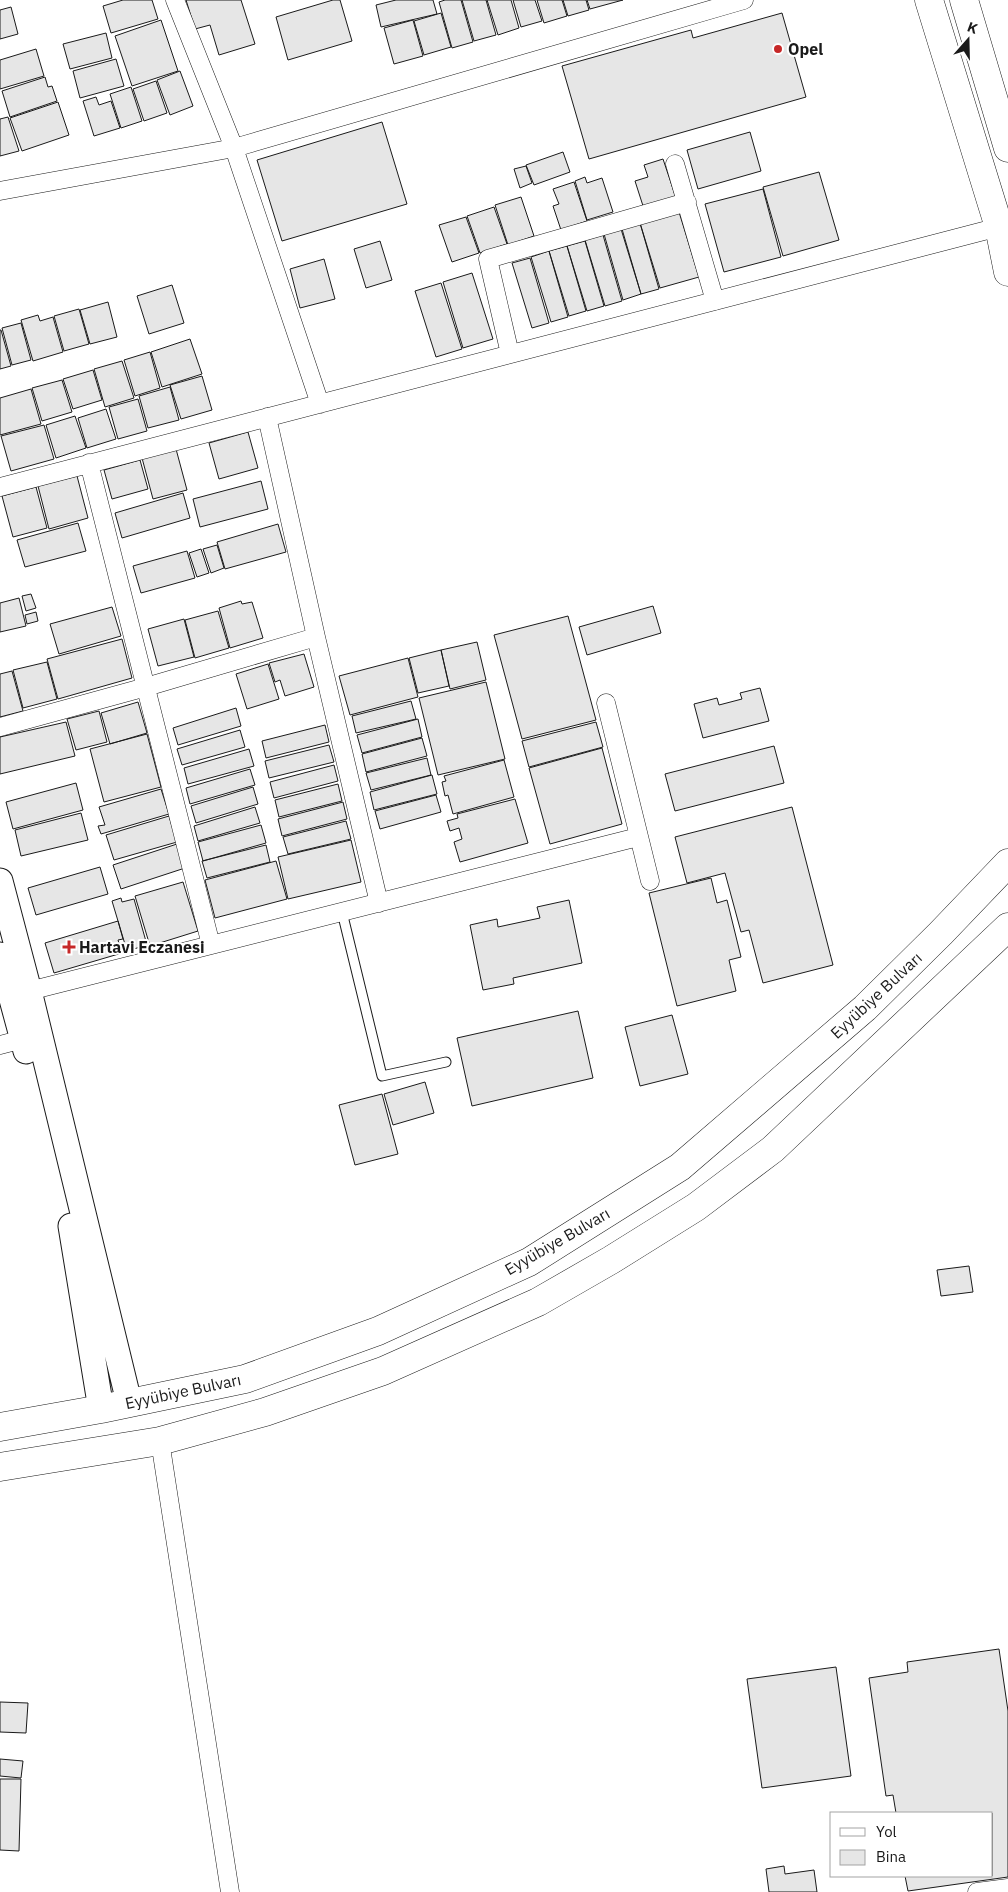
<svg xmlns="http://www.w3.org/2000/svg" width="1008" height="1892" font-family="'IBM Plex Sans',sans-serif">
  <rect width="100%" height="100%" fill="#fff"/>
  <path fill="#e6e6e6" stroke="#1a1a1a" d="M 123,0 L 152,0 L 158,19 L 111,33 L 103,6 Z
    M 186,0 L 241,0 L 255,44 L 219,55 L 210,25 L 195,29 Z
    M 333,0 L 340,0 L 352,41 L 288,60 L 276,17 Z
    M 396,0 L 433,0 L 437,14 L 381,27 L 376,5 Z
    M 445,0 L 461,0 L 473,42 L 452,48 L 439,2 Z
    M 462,0 L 486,0 L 496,35 L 474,41 Z
    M 487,0 L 511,0 L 519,28 L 498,35 Z
    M 513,0 L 535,0 L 542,21 L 521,27 Z
    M 537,0 L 562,0 L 567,16 L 544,23 Z
    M 563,0 L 586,0 L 589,10 L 568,16 Z
    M 587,0 L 623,0 L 590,9 Z
    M 11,7 L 18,34 L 0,39 L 0,10 Z
    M 441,13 L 451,47 L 424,55 L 414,21 Z
    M 782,13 L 806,97 L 589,159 L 562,66 L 691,30 L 693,38 Z
    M 161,20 L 178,71 L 132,86 L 115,36 Z
    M 413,20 L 423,56 L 394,64 L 384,28 Z
    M 106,33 L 112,58 L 70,69 L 63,44 Z
    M 36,49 L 44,76 L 0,89 L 0,60 Z
    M 116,59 L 124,86 L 80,98 L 73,71 Z
    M 180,71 L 193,106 L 170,115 L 157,80 Z
    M 45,77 L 48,87 L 52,86 L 57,101 L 10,117 L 2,91 Z
    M 156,81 L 167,113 L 144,121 L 133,89 Z
    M 131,87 L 142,121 L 121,128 L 110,94 Z
    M 96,97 L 99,105 L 111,101 L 120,128 L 94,136 L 83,101 Z
    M 58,102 L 69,135 L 22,151 L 10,118 Z
    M 8,117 L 19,151 L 0,156 L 0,119 Z
    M 382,122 L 407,204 L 282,241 L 257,160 Z
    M 750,132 L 761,171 L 698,189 L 687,150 Z
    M 563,152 L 570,172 L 534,185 L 526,165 Z
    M 663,159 L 676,198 L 644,209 L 635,181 L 648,177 L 644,165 Z
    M 526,166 L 532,183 L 520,188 L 514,169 Z
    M 819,172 L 839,240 L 783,256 L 763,187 Z
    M 585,177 L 587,183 L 602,178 L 613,212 L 587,220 L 575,181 Z
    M 574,182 L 587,221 L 561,230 L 553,206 L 559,204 L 553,189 Z
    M 763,189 L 781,257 L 724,272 L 705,204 Z
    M 521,197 L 534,236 L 508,245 L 495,205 Z
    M 494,207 L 507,244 L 480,253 L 467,216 Z
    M 679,212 L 699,277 L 660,288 L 640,223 Z
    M 466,217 L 479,253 L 452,262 L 439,225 Z
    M 640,223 L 659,289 L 641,294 L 622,229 Z
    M 621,229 L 641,294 L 623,300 L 604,234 Z
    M 603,235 L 622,301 L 605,306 L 585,240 Z
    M 380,241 L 392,280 L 366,288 L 354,249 Z
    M 585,241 L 604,306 L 587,311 L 567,246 Z
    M 567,246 L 586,311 L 569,316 L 549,251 Z
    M 549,251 L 568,317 L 551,322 L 531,257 Z
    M 530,258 L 549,323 L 532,328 L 512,263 Z
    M 324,259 L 335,299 L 300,308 L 290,269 Z
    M 472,273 L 493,339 L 463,348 L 443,282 Z
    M 441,283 L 462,349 L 436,357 L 415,291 Z
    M 172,285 L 184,323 L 149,334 L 137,296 Z
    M 108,302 L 117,337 L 90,344 L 80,310 Z
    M 79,309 L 89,344 L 64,351 L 54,316 Z
    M 38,315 L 40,321 L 53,317 L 63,352 L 33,361 L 21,320 Z
    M 21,323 L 31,360 L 12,365 L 2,328 Z
    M 0,330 L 1,330 L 11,366 L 0,369 Z
    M 190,339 L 202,374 L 162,387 L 151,352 Z
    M 150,352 L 160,388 L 135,396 L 124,360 Z
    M 122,361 L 134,398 L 105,407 L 94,369 Z
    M 93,370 L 102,400 L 73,409 L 63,379 Z
    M 202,376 L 212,410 L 181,419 L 170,385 Z
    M 62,380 L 72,412 L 42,421 L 32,388 Z
    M 170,387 L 179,420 L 148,428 L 139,396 Z
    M 31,389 L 41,424 L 0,435 L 0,398 Z
    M 138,399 L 147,431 L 118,439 L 109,407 Z
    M 106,409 L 116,439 L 87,448 L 78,418 Z
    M 75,416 L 86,448 L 56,458 L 46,425 Z
    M 44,425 L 54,459 L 11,471 L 1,436 Z
    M 248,432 L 258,468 L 219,479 L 209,443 Z
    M 176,449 L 187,490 L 153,499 L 142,458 Z
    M 140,460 L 148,489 L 112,499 L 104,470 Z
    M 77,476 L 88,518 L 49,529 L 38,486 Z
    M 261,481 L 268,509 L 200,527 L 193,499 Z
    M 36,487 L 47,528 L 13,537 L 2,496 Z
    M 183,493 L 190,518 L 122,538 L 115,513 Z
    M 78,523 L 86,551 L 25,567 L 17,540 Z
    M 278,524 L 286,552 L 225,569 L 217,542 Z
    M 217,545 L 224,568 L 211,573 L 203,549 Z
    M 201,549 L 209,573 L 197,577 L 189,553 Z
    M 187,551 L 195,578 L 141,593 L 133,566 Z
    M 31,594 L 36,608 L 26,611 L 22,596 Z
    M 19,598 L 26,626 L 0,632 L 0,603 Z
    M 241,601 L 242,604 L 252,602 L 263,638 L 230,648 L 219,608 Z
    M 653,606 L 661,633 L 587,655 L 579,627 Z
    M 112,607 L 121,636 L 59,654 L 50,624 Z
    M 218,611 L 229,648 L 195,658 L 185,620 Z
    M 36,612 L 38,621 L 27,624 L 25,615 Z
    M 568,616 L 596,720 L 522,739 L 494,635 Z
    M 184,619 L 194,657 L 158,666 L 148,629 Z
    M 122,639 L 132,678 L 58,699 L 47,659 Z
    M 477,642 L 486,680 L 450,689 L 441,650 Z
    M 441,650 L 449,686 L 418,693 L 409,658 Z
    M 304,654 L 314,687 L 285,696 L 280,680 L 275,682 L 269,663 Z
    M 408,658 L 418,697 L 350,715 L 339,676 Z
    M 47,662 L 57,699 L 23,708 L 13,670 Z
    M 268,664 L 279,699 L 247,709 L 236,674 Z
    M 12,671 L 23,711 L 0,717 L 0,674 Z
    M 486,682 L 505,759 L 438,775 L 419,698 Z
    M 760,688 L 769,721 L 703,738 L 694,704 L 717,698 L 719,705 L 742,699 L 740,693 Z
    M 411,701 L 416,719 L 356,733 L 352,716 Z
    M 138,702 L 147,733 L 110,744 L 101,713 Z
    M 236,708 L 241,726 L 178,745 L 173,728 Z
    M 99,711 L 107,742 L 76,750 L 67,719 Z
    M 418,719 L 422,737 L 362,753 L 357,735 Z
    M 66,722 L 75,756 L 0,774 L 0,737 Z
    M 596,722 L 603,747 L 529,767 L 522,741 Z
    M 325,725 L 329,742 L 266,758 L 262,741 Z
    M 240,730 L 245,747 L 182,765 L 177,749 Z
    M 147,734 L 161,787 L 104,802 L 90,749 Z
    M 422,738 L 427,756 L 366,772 L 362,754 Z
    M 329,745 L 334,762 L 269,778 L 265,761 Z
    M 774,746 L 784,783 L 675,811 L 665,774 Z
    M 602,748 L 622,824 L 550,844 L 529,768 Z
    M 249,749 L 254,766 L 188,784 L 184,768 Z
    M 427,758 L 431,775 L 371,790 L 366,773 Z
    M 504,760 L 514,797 L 453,814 L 448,795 L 445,796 L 442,782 L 446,781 L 444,776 Z
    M 334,765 L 338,781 L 274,798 L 270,782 Z
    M 250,769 L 255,785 L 190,804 L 186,788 Z
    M 432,775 L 437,794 L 374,810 L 370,792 Z
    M 76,783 L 83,810 L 13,829 L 6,802 Z
    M 338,784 L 342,801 L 279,817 L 275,800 Z
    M 253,787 L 258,804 L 196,823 L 191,806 Z
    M 161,789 L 169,814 L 101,834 L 98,826 L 105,825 L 99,807 Z
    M 436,795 L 441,812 L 380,829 L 375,811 Z
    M 515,799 L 528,843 L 460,862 L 454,842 L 462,839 L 459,828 L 450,831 L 447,821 L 458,818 L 457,814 Z
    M 343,802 L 347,819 L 282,836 L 278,819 Z
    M 255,807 L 260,823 L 198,841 L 194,826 Z
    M 792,807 L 833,965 L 763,983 L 749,930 L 741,932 L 725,873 L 687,883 L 675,837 Z
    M 81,813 L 88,840 L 21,856 L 15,830 Z
    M 169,816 L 177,842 L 114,860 L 106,835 Z
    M 346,821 L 351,839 L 288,854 L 283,837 Z
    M 261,825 L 266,843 L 203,861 L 198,842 Z
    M 351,840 L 361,882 L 288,899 L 278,857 Z
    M 177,844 L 185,868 L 121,889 L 113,865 Z
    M 266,845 L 270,862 L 207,878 L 202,861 Z
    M 276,861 L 287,899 L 215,918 L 205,880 Z
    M 100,867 L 108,894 L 36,915 L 28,888 Z
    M 711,878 L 717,903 L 727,900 L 741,957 L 729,960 L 736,991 L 677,1006 L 649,893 Z
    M 183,882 L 198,931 L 150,946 L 135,896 Z
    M 121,898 L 122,902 L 134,899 L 147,945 L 127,951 L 112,901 Z
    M 569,900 L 582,963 L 513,978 L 514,984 L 483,990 L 470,925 L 497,919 L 498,927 L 540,918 L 537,907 Z
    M 118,921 L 123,939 L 118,940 L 122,953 L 54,973 L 45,943 Z
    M 578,1011 L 593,1078 L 472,1106 L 457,1038 Z
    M 672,1015 L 688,1074 L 640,1086 L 625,1027 Z
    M 425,1082 L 434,1113 L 393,1125 L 384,1094 Z
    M 382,1094 L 398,1154 L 355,1165 L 339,1105 Z
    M 969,1266 L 973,1292 L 941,1296 L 937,1270 Z
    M 999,1649 L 1008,1711 L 1008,1877 L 908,1891 L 905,1876 L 992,1876 L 992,1813 L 896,1813 L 893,1795 L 886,1796 L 869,1678 L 908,1672 L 907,1662 Z
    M 836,1667 L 851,1776 L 762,1788 L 747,1679 Z
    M 0,1702 L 28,1703 L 26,1733 L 0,1732 Z
    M 0,1759 L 23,1761 L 21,1778 L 0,1776 Z
    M 0,1779 L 21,1779 L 19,1851 L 0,1850 Z
    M 784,1866 L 785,1874 L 814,1870 L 817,1892 L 769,1892 L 766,1869 Z"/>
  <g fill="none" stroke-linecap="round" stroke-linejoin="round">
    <g stroke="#1a1a1a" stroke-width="11">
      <path id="lane" d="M 342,912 L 382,1076 L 446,1062"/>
    </g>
    <g stroke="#1a1a1a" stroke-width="19">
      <path id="street" d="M 175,0 L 234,148 L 320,404
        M 675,164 L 715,301
        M 0,191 L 234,148 L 744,0
        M 510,354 L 488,259 L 687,202
        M 267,417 L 316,637 L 379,903
        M 89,463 L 211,945
        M 0,487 L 999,227
        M 606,703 L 650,881
        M 0,727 L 146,687 L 316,637
        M 29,991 L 638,837
        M 0,1045 L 23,1039
        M 160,1441 L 230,1892
        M 977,1892 L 1008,1888"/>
    </g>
    <g stroke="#1a1a1a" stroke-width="27">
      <path id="secondary" d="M 0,881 L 29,991 L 129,1402
        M 0,955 L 26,1051
        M 71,1226 L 101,1409"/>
    </g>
    <g stroke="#1a1a1a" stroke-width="29">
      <path id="primary" d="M 929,0 L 999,227 L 1008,272
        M 964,0 L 1008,148"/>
    </g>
    <g stroke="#1a1a1a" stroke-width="29">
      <path id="highway" d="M 0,1427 L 101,1409 L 245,1379 L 378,1331 L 529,1262 L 680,1167 L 865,1008 L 941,933 L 1008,863
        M 0,1467 L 160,1441 L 265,1412 L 383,1371 L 538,1302 L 611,1260 L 696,1207 L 773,1149 L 1008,927"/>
    </g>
    <use href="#lane" stroke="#fff" stroke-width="9"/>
    <use href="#street" stroke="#fff" stroke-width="18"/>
    <use href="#secondary" stroke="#fff" stroke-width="25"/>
    <use href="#primary" stroke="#fff" stroke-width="28"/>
    <use href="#highway" stroke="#fff" stroke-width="28"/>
  </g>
  <g fill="#c62828" stroke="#fff" stroke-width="2">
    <circle cx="778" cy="49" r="5"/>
    <path d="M66.5 939.5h5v5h5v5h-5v5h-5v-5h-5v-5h5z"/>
  </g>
  <g text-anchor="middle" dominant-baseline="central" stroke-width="4" stroke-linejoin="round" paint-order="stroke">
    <g font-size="16" font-weight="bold" fill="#1a1a1a" stroke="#fff" text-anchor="start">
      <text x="788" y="49">Opel</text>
      <text x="79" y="947">Hartavi Eczanesi</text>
    </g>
    <g font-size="16" fill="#1a1a1a" stroke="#fff">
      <text transform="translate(876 995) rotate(-43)">Eyyübiye Bulvarı</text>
      <text transform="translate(557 1241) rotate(-30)">Eyyübiye Bulvarı</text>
      <text transform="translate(183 1391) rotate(-12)">Eyyübiye Bulvarı</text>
    </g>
  </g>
  <rect x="830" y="1812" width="162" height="65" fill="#ffffff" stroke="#a3a3a3"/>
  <rect x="840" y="1828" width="25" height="8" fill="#ffffff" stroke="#a3a3a3"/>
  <text x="876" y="1837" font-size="15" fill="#1a1a1a">Yol</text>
  <rect x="840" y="1850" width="25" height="15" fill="#e6e6e6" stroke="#a3a3a3"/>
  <text x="876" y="1862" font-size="15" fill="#1a1a1a">Bina</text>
  <g transform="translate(968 40) rotate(20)" stroke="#ffffff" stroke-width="4" paint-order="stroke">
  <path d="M0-4L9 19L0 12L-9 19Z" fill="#1a1a1a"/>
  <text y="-8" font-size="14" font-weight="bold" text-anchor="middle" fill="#1a1a1a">K</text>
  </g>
</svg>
